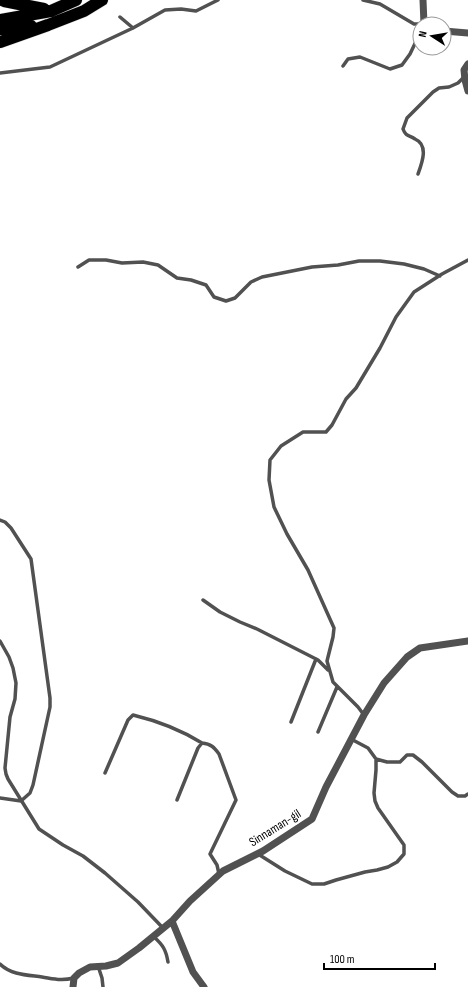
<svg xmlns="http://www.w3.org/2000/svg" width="468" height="987" font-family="'Sofia Sans Condensed',sans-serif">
  <rect width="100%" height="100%" fill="#fff"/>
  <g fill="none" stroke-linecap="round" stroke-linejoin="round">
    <g stroke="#dbdbdb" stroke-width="13">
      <path id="highway" d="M 2,0 L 4,1 L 44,9
        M 0,20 L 51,11 L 76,0
        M 0,29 L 31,26
        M 0,42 L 48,25 L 84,11 L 102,0"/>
    </g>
    <path stroke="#515151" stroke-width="3.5" d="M 363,0 L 380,4 L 414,24 L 424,24
      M 120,17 L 133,28
      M 343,66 L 348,59 L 360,57 L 390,69 L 402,65 L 410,54 L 420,33
      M 0,73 L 50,67 L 133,28 L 165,10 L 181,9 L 196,11 L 218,0
      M 418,174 C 422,163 429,145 415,139 C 409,135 406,137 403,129 L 407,118 L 433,92 L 439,88 L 449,87 L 458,83 L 464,77
      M 78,267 L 89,260 L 106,260 L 122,263 L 143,262 L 158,265 L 177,278 L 191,280 L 206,285 L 214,297 L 226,301 L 235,298 L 251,282 L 262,277 L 312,267 L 338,265 L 359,261 L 380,261 L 404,264 L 424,269 L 440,276
      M 0,520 L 5,522 L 11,528 L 31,559 L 50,698 L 50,707 L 33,785 L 30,793 L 21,801 L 0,798
      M 203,600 L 220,612 L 240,622 L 257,629 L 318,660 L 328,670
      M 0,641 L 9,657 L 13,668 L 16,683 L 15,699 L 10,717 L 5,768 L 6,774 L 8,779 L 39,829 L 63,845 L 83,856 L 105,873 L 138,902 L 163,928
      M 364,715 L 358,707 L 333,682 L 327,661 L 333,637 L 334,628 L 308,570 L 287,534 L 274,507 L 269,480 L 270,460 L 281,446 L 303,432 L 326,432 L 332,425 L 346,399 L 356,388 L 380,348 L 396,317 L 414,292 L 442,274 L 468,260
      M 291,722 L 316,659
      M 318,732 L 337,687
      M 376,759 L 387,762 L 400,762 L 407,755 L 413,755 L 422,762 L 452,792 L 458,796 L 465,796 L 468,794
      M 105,773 L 128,720 L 133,715 C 158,721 181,730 202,743
      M 177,800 L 198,748 L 202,743 C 211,744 214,747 219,754 L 236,800 L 210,854 L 217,865 L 219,874
      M 258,854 L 285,871 L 312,884 L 324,884 L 336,880 L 365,872 L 377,870 L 388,867 L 397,862 L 404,854 L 404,845 L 378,808 L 375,801 L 374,793 L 376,770 L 376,759 L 368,748 L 351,739
      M 154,937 C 163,945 166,950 168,962
      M 0,964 C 11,975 28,975 42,977 C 55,979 61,981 74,978
      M 98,966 L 102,978 L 103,987"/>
    <path stroke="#515151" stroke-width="7" d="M 423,0 L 424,24
      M 444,31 L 468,33
      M 468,64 L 464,70 L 465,80 L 468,91
      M 172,921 L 193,972 L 204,987
      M 73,987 L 74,978 L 79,973 L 90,967 L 106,966 L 118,963 L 139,948 L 172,921 L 190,901 L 223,871 L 263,851 L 312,819 L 326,787 L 364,715 L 384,683 L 407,657 L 420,648 L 468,641"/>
    <use href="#highway" stroke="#000" stroke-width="12"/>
  </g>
  <g text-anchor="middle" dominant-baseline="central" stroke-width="4" stroke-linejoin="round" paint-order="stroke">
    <g font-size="13" fill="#000" stroke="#fff">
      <text transform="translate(275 828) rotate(-32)">Sinnaman-gil</text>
    </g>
  </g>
  <g transform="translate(432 36) rotate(282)"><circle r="19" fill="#ffffff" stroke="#999999"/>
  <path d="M0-3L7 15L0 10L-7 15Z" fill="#000000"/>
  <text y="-6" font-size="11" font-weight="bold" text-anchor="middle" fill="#000000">N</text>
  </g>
  <path d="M324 963v6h111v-6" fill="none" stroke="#000000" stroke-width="2"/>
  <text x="330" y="963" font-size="12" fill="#000000" stroke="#ffffff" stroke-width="3" paint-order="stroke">100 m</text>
</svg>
